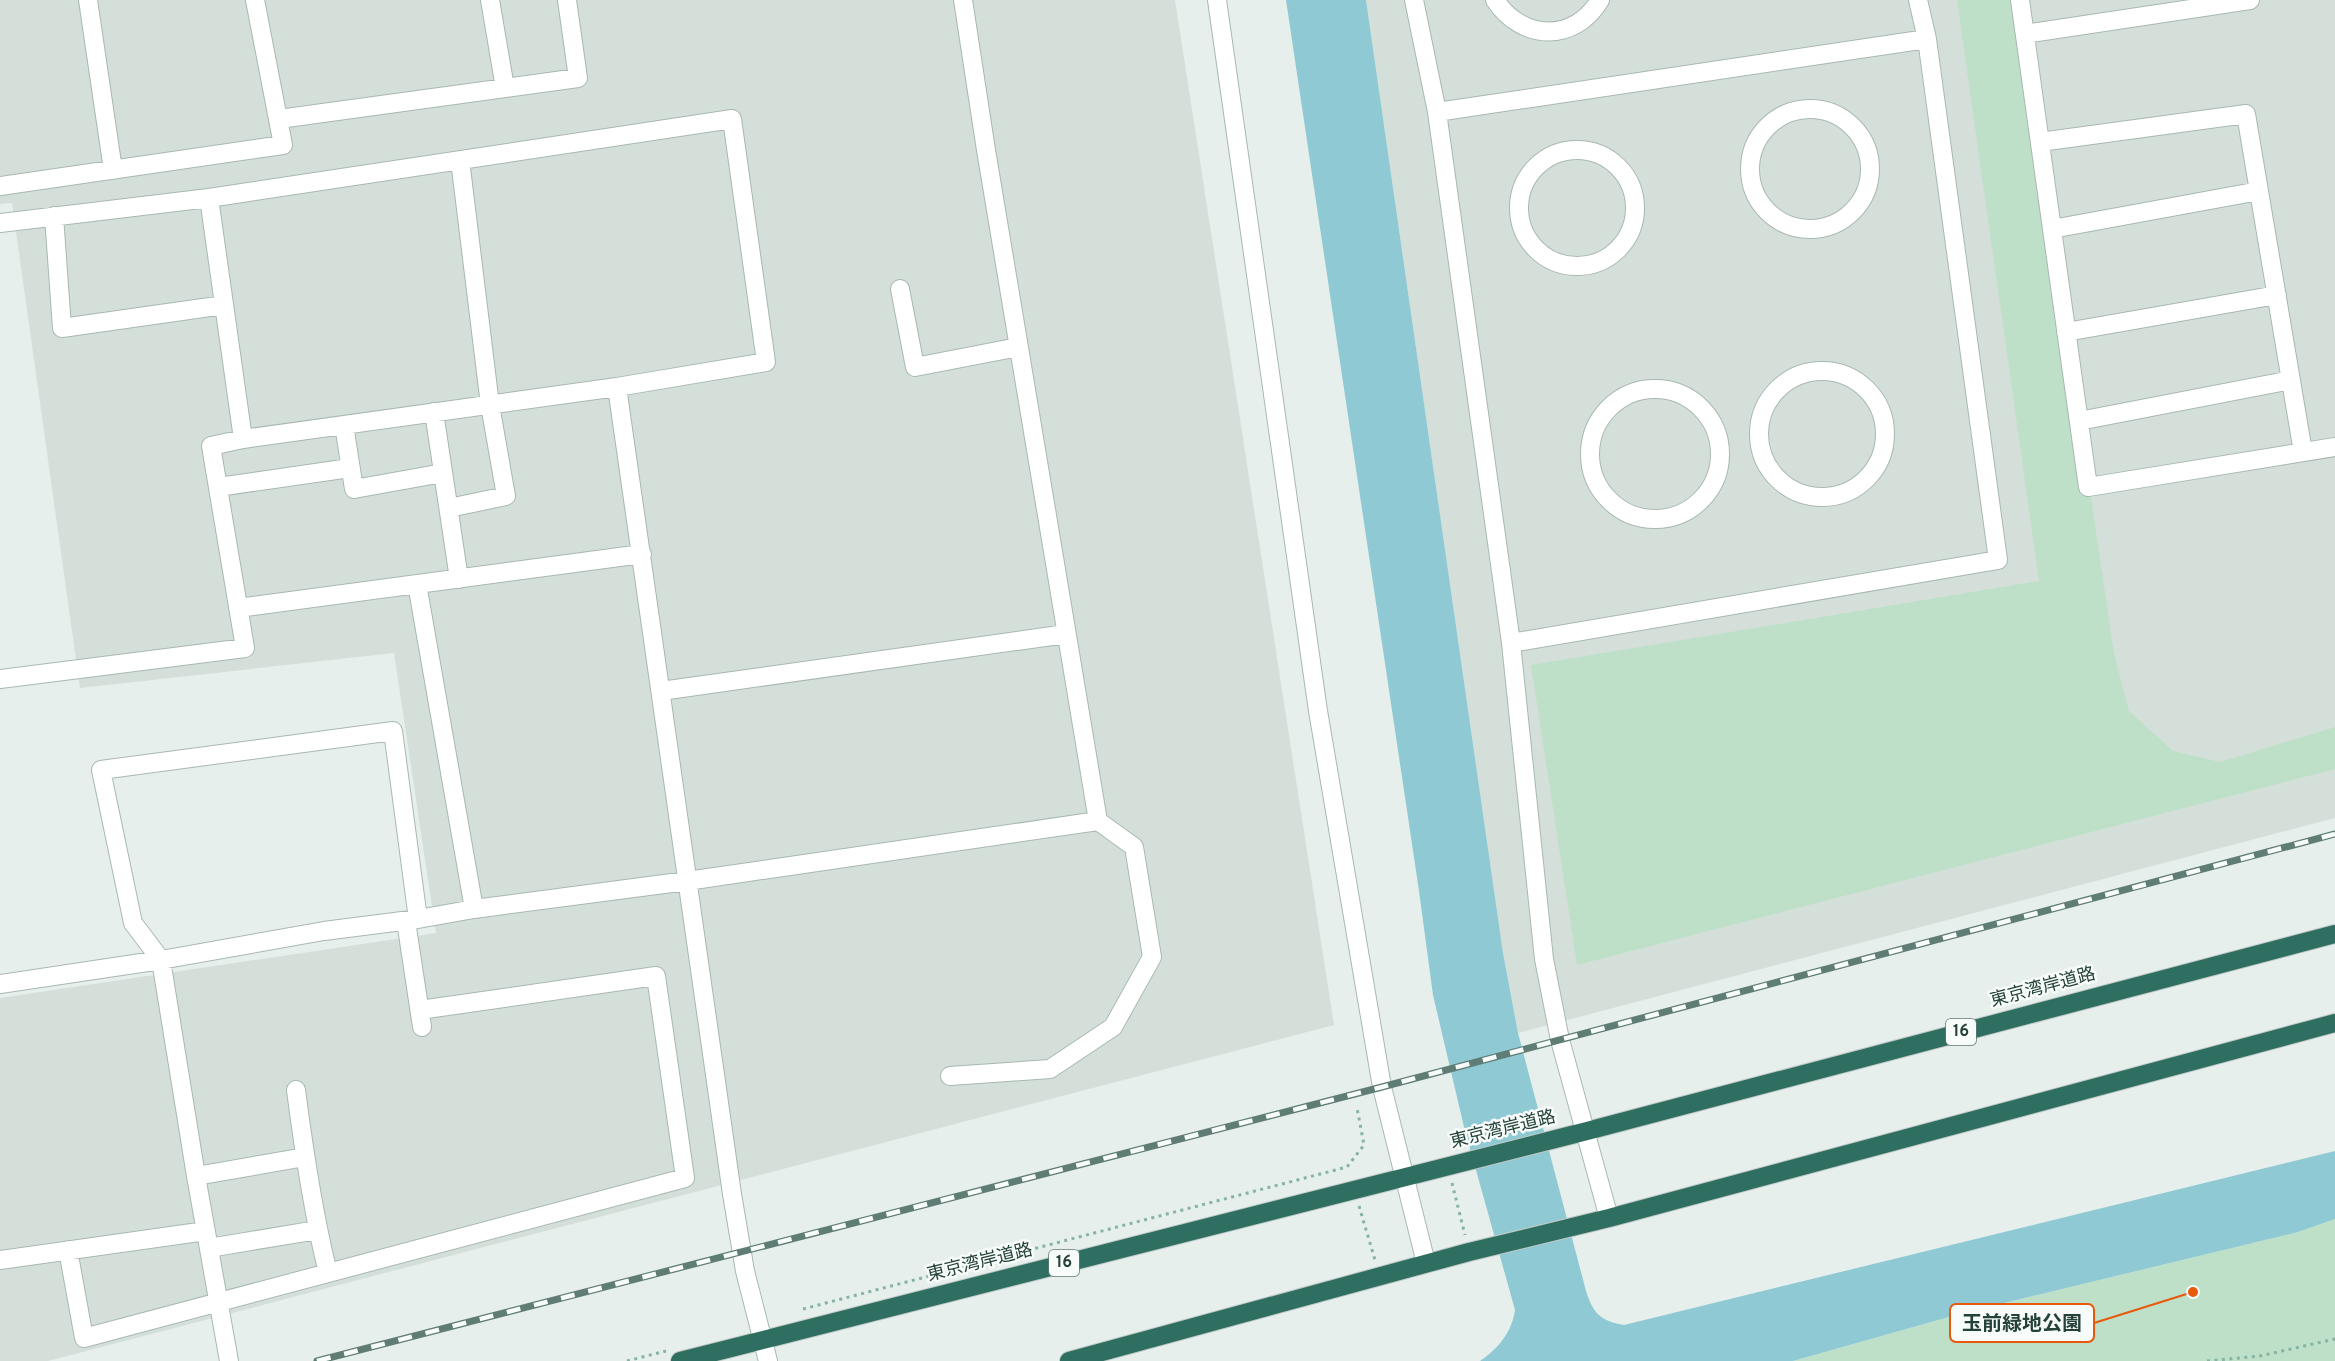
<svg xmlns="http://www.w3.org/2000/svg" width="2335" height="1361" font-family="Overpass,'Noto Sans JP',sans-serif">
  <rect width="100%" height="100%" fill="#e6efeb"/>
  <path fill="#d4dfda" d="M 0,0 L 1175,0 L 1334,1025 L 48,1361 L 0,1361 L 0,998 L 436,933 L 394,653 L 80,688 L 12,203 L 0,204 Z
    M 1366,0 L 2335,0 L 2335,818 L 1518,1033 L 1503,953 Z"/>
  <path fill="#bfe0c8" d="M 1957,0 L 2018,0 L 2114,654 L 2129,711 L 2173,751 L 2220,762 L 2335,727 L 2335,769 L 1577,965 L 1531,665 L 2039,581 Z
    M 2335,1219 L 2335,1361 L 1793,1361 L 1963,1313 L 2298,1232 Z"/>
  <path fill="#8ec9d4" d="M 1286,0 L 1366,0 L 1503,953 L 1518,1033 L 1586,1291 C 1593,1313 1600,1321 1624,1325 L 2335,1151 L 2335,1219 L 2298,1232 L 1963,1313 L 1793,1361 L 1480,1361 C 1498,1349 1512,1332 1515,1310 L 1464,1127 L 1433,995 L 1419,891 Z"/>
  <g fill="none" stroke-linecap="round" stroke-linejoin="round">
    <g stroke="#a8b8b2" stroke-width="20">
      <path id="minor" d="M 88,0 L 113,170
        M 490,0 L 505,88
        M 1217,0 L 1318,711 L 1382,1087 L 1426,1263
        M 1414,0 L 1437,112 L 1511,643 L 1544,959 L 1560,1040 L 1609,1218
        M 1495,0 C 1522,41 1574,43 1600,0
        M 2020,0 L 2088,487 L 2335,447
        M 2025,34 L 2250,0
        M1750 169a60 60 0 1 1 120 0a60 60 0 1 1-120 0Z
        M 1437,112 L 1927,39
        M 279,119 L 578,78 L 567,0
        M 2040,142 L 2246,114 L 2303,452
        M1519 208a58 58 0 1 1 116 0a58 58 0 1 1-116 0Z
        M 0,186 L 283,145 L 255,0
        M 209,198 L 243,439
        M 54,216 L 62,328 L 224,305
        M 0,223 L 209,198 L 732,119 L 766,362 L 617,387 L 243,439 L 211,446 L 245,648 L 0,679
        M 2052,229 L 2259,191
        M 900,289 L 915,367 L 1018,347
        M 2066,332 L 2277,295
        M1759 434a63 63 0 1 1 126 0a63 63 0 1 1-126 0Z
        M 617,387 L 732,1194 L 745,1271 L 768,1361
        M1590 454a65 65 0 1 1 130 0a65 65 0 1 1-130 0Z
        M 434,412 L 459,579
        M 2079,421 L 2291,380
        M 344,425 L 354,489 L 443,473
        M 218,487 L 350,468
        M 449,508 L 506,496 L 490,405 L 460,160
        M 417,584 L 474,909
        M 238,608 L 642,554
        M 1511,643 L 1998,560 L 1927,39 L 1918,0
        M 661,691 L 1066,634
        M 406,921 L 422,1027
        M 0,984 L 161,960 L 324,931 L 418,919 L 474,909 L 687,881 L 1098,821 L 986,150 L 963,0
        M 950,1076 L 1050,1069 L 1113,1027 L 1152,957 L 1134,847 L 1098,821
        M 296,1090 C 304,1152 313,1213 328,1273
        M 196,1176 L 305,1157
        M 209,1248 L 317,1230
        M 68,1250 L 84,1338 L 685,1178 L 656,976 L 420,1010
        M 0,1260 L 206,1231
        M 229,1361 L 196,1176 L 161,960 L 133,923 L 101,770 L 393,731 L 418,919"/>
    </g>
    <g stroke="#c2cac8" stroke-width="20">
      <path id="highway" d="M 680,1361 L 1587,1131 L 2335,934
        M 1069,1361 L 1469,1252 L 1609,1218 L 2335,1023"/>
    </g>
    <path stroke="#86b3a5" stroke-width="3" stroke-dasharray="3 4.5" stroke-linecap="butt" d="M 1452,1183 L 1465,1235
      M 1359,1206 L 1375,1260
      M 803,1309 L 1347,1167 L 1364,1145 L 1357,1108
      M 627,1361 L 666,1351
      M 2207,1361 L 2260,1356 L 2335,1339"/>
    <use href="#minor" stroke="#fff" stroke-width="18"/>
    <use href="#highway" stroke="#2f6f62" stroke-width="18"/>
    <g stroke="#5f7d75" stroke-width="7">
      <path id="rail" d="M 317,1361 L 1382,1087 L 2335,834"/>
    </g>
    <use href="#rail" stroke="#f7fbf9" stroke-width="4.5" stroke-dasharray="14" stroke-linecap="butt"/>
  </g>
  <g text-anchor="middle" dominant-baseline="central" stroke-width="5" stroke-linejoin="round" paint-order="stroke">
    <g fill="#f7fbf9" stroke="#637a73" stroke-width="1.5">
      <rect x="1946" y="1019" width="30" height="26" rx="4.5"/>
      <rect x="1049" y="1250" width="30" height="26" rx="4.5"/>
    </g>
    <g font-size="16" font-weight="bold" fill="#24423a">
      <text x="1961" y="1032">16</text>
      <text x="1064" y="1263">16</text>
    </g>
    <g font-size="18" fill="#24423a" stroke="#f7fbf9">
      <text transform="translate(2043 988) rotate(-15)">東京湾岸道路</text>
      <text transform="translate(1503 1130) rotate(-14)">東京湾岸道路</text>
      <text transform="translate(980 1263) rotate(-14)">東京湾岸道路</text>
    </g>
  </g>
  <path fill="none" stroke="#e8590c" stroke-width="2" d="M2193 1292L2094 1323"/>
  <circle fill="#e8590c" stroke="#f7fbf9" stroke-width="2" cx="2193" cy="1292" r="6"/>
  <rect fill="#f7fbf9" stroke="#e8590c" stroke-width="2" x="1950" y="1304" width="144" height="38" rx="6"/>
  <g font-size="20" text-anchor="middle" font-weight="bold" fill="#24423a">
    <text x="2022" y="1330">玉前緑地公園</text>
  </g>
</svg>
